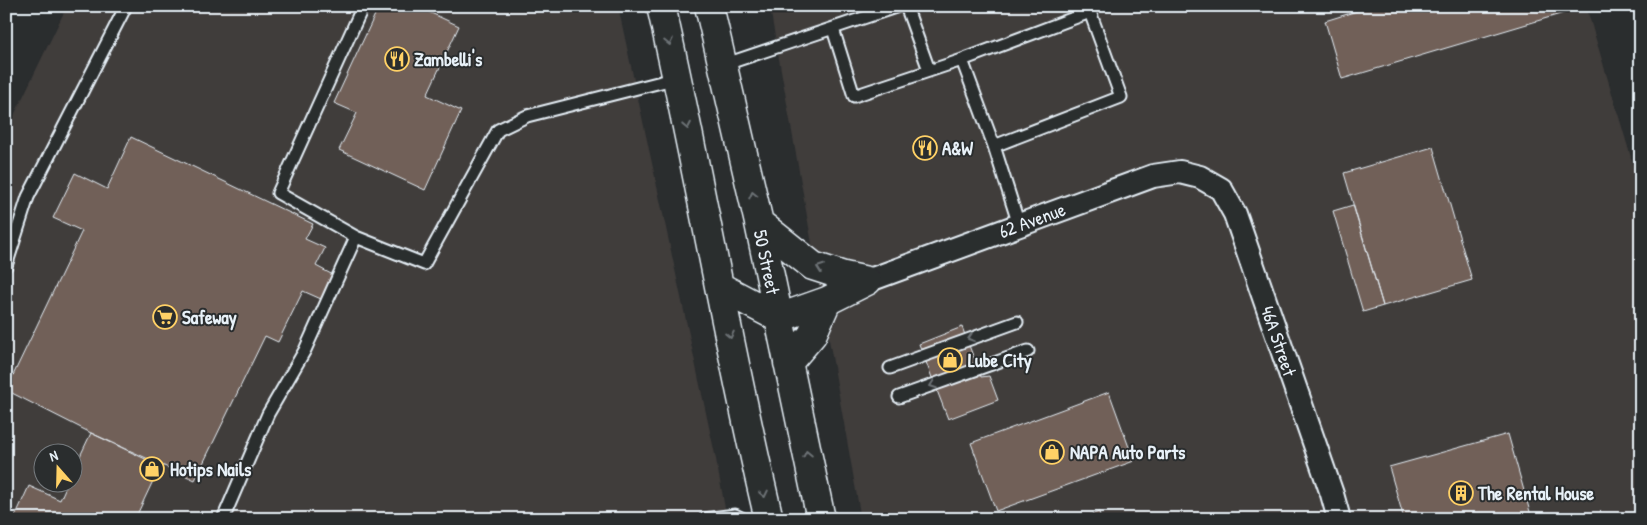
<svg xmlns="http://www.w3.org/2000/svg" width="1647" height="525" font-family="'Patrick Hand',sans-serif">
  <rect width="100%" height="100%" fill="#2a2d2e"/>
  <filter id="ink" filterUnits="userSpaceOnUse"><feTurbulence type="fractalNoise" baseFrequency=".02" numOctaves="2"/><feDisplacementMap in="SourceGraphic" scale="10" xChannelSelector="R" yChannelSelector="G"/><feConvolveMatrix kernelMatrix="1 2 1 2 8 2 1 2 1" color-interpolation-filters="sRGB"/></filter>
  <g filter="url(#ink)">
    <path fill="#3f3c3b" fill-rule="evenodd" d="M 67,6 L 618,6 L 716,459 L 727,519 L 6,519 L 6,132 ZM 42,452 L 72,452 L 72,482 L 42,482 Z
      M 790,6 L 1586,6 L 1641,191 L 1641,519 L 861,519 L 771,14 Z"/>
    <path fill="#716058" stroke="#e8f1f8" d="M 379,6 L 416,6 L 459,26 L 427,95 L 461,111 L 425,190 L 339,150 L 357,113 L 334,103 Z
      M 1373,6 L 1573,6 L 1574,10 L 1342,79 L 1325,21 Z
      M 131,137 L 313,224 L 305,239 L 325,248 L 316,266 L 333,275 L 321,299 L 303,291 L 278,342 L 265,336 L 195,480 L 91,433 L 6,390 L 82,231 L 53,218 L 75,173 L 107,189 Z
      M 1433,147 L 1472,280 L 1383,306 L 1344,173 Z
      M 1353,205 L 1383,306 L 1363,312 L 1333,211 Z
      M 962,327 L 981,377 L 989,376 L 998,400 L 948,419 L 919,344 Z
      M 1109,392 L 1134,461 L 996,511 L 971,443 Z
      M 91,433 L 160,466 L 135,519 L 14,519 L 29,486 L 60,500 L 68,482 L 72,482 L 72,473 Z
      M 1508,434 L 1532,519 L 1404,519 L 1389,467 Z
      M 1099,512 L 1101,519 L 1080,519 Z"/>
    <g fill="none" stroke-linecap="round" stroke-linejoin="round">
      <g stroke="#e8f1f8" stroke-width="15">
        <path id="service" d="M 363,6 L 278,193 L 356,237 L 424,264 L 498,130 L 527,116 L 677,78
          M 906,6 L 929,70
          M 833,29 L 854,96 L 962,60 L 1090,12 L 1121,97 L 994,146 L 1019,225
          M 962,60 L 994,146
          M 723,65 L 899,6
          M 6,266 L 28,197 L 126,6
          M 890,368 L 1017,322
          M 899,397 L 1028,351
          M 223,519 L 268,414 L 305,350 L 356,237
          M 704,519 L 735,515 L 743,519"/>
      </g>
      <g stroke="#e8f1f8" stroke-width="26">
        <path id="minor" d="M 867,281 L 1153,176 L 1180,172 L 1200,177 L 1221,189 L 1235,214 L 1332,494 L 1339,519"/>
      </g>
      <g stroke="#e8f1f8" stroke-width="31">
        <path id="secondary" d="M 661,6 C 700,176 728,349 769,519
          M 709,6 L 759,223 L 821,519
          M 759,223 L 813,266 L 844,276 L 867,281
          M 720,287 L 779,318 L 827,301
          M 788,363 L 812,335 L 827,301 L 867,281"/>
      </g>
      <use href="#service" stroke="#2a2d2e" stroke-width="11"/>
      <use href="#minor" stroke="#2a2d2e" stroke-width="22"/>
      <use href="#secondary" stroke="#2a2d2e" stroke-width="28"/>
    </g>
    <defs><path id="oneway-chevron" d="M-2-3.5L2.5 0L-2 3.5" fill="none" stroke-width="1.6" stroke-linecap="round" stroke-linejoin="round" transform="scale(1.25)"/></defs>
    <g stroke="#6c7275">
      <use href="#oneway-chevron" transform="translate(669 42) rotate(77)"/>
      <use href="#oneway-chevron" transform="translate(687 126) rotate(79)"/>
      <use href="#oneway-chevron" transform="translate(753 195) rotate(-103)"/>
      <use href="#oneway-chevron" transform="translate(820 268) rotate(-160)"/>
      <use href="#oneway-chevron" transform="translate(730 335) rotate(78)"/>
      <use href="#oneway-chevron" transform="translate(971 338) rotate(160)"/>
      <use href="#oneway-chevron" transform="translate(933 385) rotate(160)"/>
      <use href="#oneway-chevron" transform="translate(807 454) rotate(-102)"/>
      <use href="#oneway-chevron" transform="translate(764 494) rotate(78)"/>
    </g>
  </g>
  <defs>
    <g id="restaurant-ring" transform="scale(1.25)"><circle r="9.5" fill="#2a2d2e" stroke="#ffd166" stroke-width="1.5"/><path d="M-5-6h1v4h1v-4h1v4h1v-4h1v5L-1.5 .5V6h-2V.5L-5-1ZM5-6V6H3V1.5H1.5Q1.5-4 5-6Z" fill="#ffd166"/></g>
    <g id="supermarket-ring" transform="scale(1.25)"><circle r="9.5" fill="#2a2d2e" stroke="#ffd166" stroke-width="1.5"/><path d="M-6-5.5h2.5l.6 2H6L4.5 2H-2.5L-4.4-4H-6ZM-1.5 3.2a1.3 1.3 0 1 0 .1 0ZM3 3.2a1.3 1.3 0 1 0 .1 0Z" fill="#ffd166"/></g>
    <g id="shop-ring" transform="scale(1.25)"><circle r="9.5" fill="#2a2d2e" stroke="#ffd166" stroke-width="1.5"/><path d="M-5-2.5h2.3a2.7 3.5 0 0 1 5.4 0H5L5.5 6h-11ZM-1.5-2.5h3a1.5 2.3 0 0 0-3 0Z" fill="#ffd166"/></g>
    <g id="building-ring" transform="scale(1.25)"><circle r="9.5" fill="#2a2d2e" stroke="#ffd166" stroke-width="1.5"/><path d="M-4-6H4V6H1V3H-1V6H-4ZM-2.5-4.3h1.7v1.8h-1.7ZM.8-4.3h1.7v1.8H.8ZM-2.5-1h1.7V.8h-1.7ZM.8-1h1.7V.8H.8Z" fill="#ffd166"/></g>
  </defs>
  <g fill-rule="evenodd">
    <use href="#restaurant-ring" x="397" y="59"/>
    <use href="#restaurant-ring" x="925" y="148"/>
    <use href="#supermarket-ring" x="165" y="317"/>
    <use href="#shop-ring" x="950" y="360"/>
    <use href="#shop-ring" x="1052" y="452"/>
    <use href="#shop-ring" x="152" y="469"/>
    <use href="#building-ring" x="1461" y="493"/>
  </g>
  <g text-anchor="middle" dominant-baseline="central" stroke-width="4" stroke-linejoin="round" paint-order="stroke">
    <g font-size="19" font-weight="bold" fill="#e8f1f8" stroke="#2a2d2e" text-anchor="start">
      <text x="414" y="59">Zambelli's</text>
      <text x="942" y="148">A&amp;W</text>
      <text x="182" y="317">Safeway</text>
      <text x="968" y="360">Lube City</text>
      <text x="1070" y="452">NAPA Auto Parts</text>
      <text x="170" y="469">Hotips Nails</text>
      <text x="1478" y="493">The Rental House</text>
    </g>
    <g font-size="19" fill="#e8f1f8" stroke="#2a2d2e">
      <text transform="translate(1032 220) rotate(-20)">62 Avenue</text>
      <text transform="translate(767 262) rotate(78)">50 Street</text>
      <text transform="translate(1279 341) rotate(71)">46A Street</text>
    </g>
  </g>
  <rect width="1647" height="525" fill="none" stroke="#2a2d2e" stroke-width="25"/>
  <rect x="12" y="12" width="1622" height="500" fill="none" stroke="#e8f1f8" stroke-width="2" filter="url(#ink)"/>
  <g transform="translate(58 468) rotate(340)"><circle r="24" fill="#2a2d2e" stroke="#767b7f"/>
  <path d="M0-4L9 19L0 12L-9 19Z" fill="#ffd166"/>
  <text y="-8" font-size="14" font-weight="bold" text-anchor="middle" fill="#e8f1f8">N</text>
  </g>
</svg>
